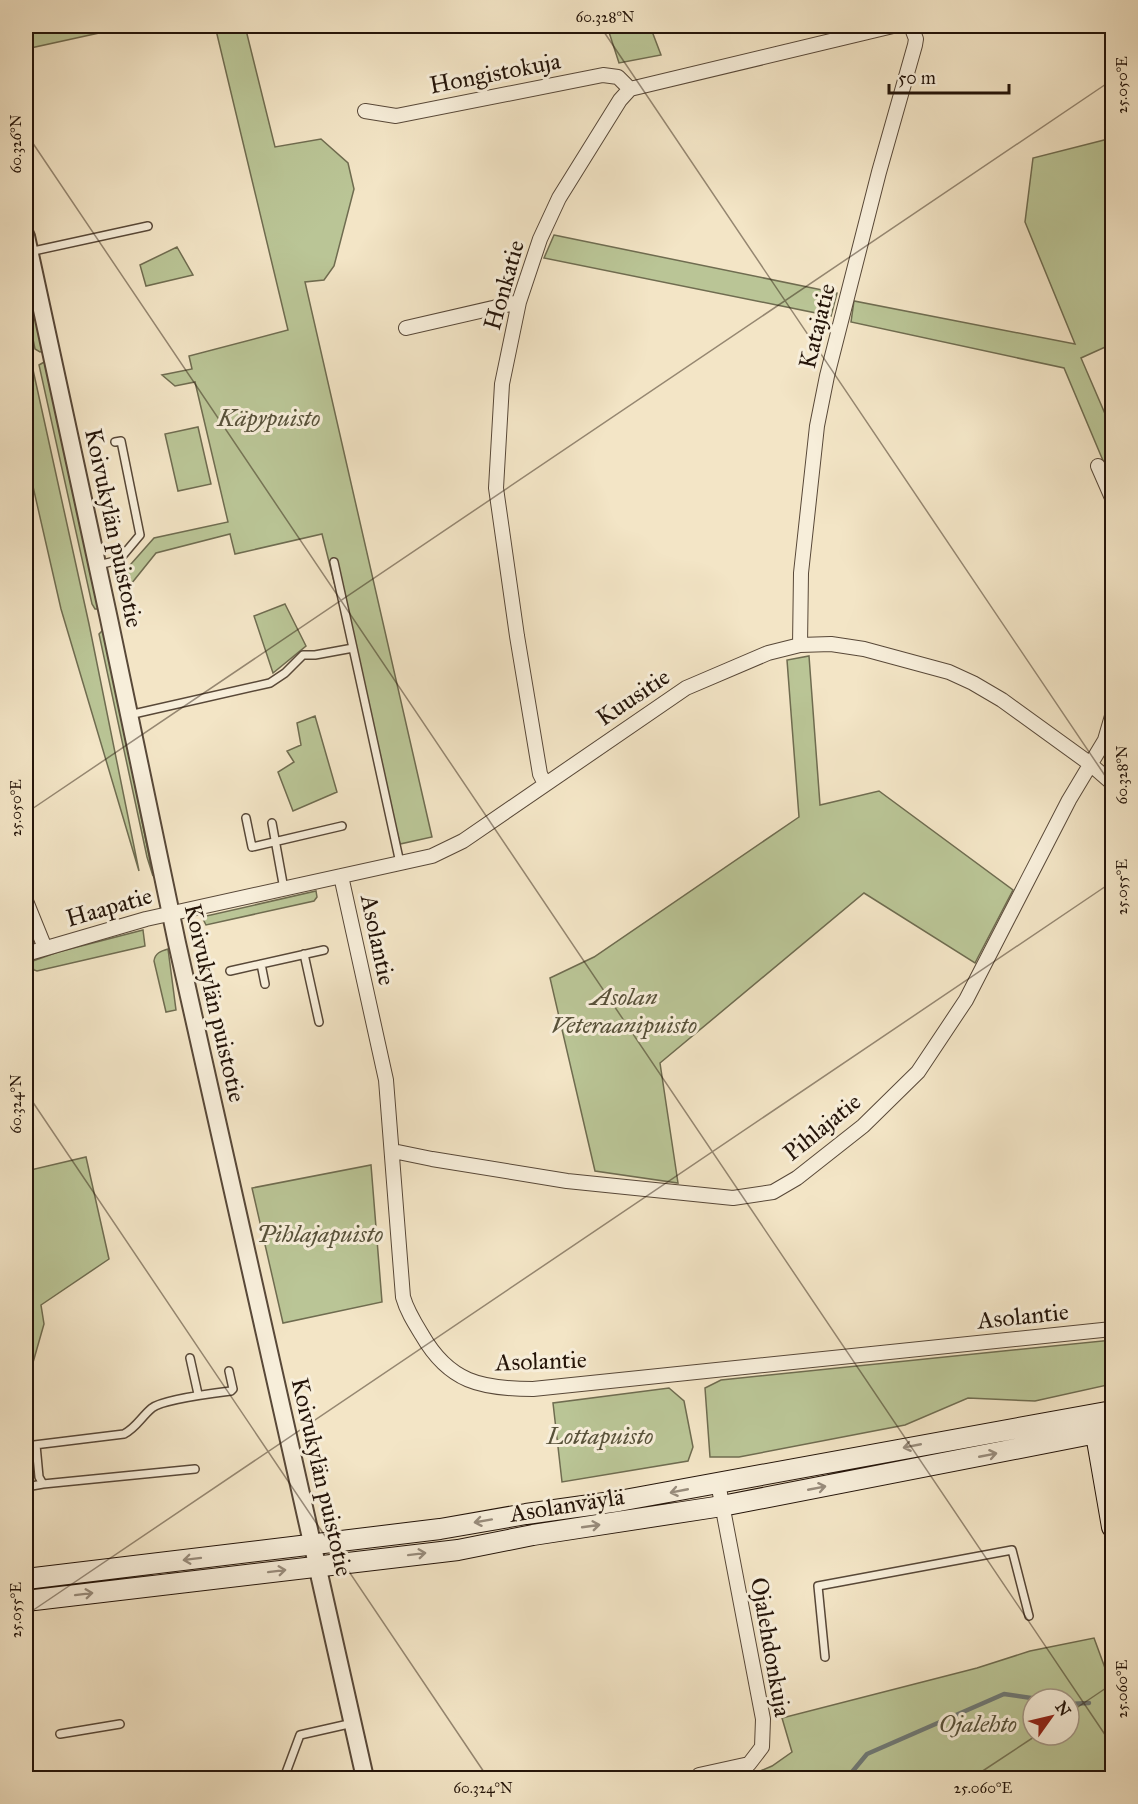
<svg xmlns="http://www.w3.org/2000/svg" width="1138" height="1804" font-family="'IM FELL Great Primer',serif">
  <rect width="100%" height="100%" fill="#f3e5c6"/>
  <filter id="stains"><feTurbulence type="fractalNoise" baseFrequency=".00333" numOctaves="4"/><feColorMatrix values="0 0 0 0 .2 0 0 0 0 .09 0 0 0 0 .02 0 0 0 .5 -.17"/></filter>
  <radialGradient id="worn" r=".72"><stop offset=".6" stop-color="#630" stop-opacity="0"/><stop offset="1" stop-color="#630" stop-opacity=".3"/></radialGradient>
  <path fill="#bac596" stroke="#6f6c50" stroke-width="1.5" fill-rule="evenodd" d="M 26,26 L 131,26 L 26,49 Z
    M 215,26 L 245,26 L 275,147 L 321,139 L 348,163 L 354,189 L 334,266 L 324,280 L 305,282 L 432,837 L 400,844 L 322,534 L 235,554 L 230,534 L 156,553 L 123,594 L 123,573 L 154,538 L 228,522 L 195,382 L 175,386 L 162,375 L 192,369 L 189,356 L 288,330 Z
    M 607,26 L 650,26 L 661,55 L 619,63 Z
    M 1112,138 L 1112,344 L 1081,358 L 1112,430 L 1112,482 L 1064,368 L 851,322 L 854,301 L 1075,344 L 1025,222 L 1033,158 Z
    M 554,235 L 837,293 L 831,316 L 544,258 Z
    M 177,247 L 193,275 L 146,286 L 140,265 Z
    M 26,268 L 44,351 L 40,352 L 35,349 L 26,305 Z
    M 26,338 L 89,624 L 139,871 L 61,609 L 26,456 Z
    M 46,361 L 100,609 L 95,609 L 92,604 L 39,365 Z
    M 198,427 L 211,484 L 178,491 L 165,434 Z
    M 285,604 L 306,646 L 273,673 L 254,616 Z
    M 104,629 L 153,876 L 147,857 L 99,634 Z
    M 809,656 L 820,805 L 879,791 L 1013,890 L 975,963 L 864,893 L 660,1063 L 678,1183 L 595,1171 L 550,978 L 594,957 L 799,817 L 787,660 Z
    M 315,716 L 337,792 L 293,811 L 278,772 L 294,762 L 287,751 L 301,745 L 297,723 Z
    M 316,891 L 317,897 L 314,901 L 206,925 L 202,917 Z
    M 143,930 L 145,946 L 141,947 L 37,971 L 34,970 L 30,962 L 58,952 Z
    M 168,949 L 176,1010 L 166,1012 L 154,961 C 155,953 161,951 168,949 Z
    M 86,1157 L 109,1259 L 41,1305 L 44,1324 L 32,1366 L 26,1367 L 26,1171 Z
    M 371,1165 L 382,1302 L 283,1323 L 252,1188 Z
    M 1112,1340 L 1112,1384 L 1035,1401 L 968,1398 L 905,1425 L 739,1457 L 710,1457 L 705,1388 L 721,1380 Z
    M 669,1388 L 684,1401 L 693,1447 L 688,1461 L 562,1482 L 553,1403 Z
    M 1094,1638 L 1112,1687 L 1112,1778 L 750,1778 L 753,1774 L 772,1766 L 792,1752 L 782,1718 L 977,1668 L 1030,1651 ZM 1033,1699 L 1069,1699 L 1069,1735 L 1033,1735 Z"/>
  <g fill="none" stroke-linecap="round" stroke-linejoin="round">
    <path stroke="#6f7976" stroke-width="4.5" d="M 1069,1704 L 1089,1703
      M 847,1778 L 867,1754 L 1004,1694 L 1038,1699"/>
    <g stroke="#584838" stroke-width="10">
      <path id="service" d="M 29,252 L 148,226
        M 98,565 L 119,560 L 140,535 L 121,441 L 115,442
        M 353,648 L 400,863
        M 129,715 L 270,683 L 285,673 L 303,655 L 315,655 L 353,648 L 334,562
        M 246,818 L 252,847 L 342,826
        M 272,823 L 284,889
        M 304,954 L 319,1022
        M 261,964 L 265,984
        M 230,971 L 324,950
        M 190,1358 L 198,1394
        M 36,1445 L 39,1477 L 43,1484 L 195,1469
        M 26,1446 L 124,1434 C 136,1428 142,1416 152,1408 C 164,1399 215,1393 231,1391 L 233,1389 L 229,1371
        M 26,1487 L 43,1484
        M 825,1657 L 818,1586 L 1012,1550 L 1029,1616
        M 60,1734 L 120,1724
        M 284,1778 L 300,1735 L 353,1723"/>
    </g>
    <g stroke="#584838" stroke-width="16">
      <path id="minor" d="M 365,111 L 396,116 L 603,75 L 618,77 L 630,89
        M 406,328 L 519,302
        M 1098,466 L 1112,498
        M 800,645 L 801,573 L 817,426 L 827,376 L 879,172 L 915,45 L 916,39 L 911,26
        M 545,784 L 540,774 L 517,636 L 496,488 L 502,384 L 519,302 L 540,239 L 559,198 L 620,100 L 630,89 L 893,26
        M 341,876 L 386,1080 L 403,1297 C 407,1311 414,1322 422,1335 C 449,1382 481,1389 533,1389 L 1112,1329
        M 26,901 L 45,948
        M 26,954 L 146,919 L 432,856 L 463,841 L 686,688 L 768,653 L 800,645 L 831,644 L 864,649 L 949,672 L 973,683 L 1002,700 L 1089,763 L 1112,783
        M 393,1151 L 432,1159 L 567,1181 L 733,1198 L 773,1192 L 797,1178 L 863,1126 L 918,1072 L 966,1000 L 1069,800 L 1105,740 L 1112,716
        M 699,1775 L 749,1764 L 762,1747 L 763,1719 L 718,1483"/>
    </g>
    <g stroke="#584838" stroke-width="20">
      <path id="tertiary" d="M 26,236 L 109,619 L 177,943 L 365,1778"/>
    </g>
    <g stroke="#241409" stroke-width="22">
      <path id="secondary" d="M 1094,1423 L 1112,1527
        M 26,1579 L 440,1529 L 526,1514 L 619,1501 L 1112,1411
        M 26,1601 L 458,1550 L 533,1535 L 722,1506 L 1112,1430"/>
    </g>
    <use href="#service" stroke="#f7eeda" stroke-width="7"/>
    <use href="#minor" stroke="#f7eeda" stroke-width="14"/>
    <use href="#tertiary" stroke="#f7eeda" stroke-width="16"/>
    <use href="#secondary" stroke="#f7eeda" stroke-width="20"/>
  </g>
  <defs><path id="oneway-shaft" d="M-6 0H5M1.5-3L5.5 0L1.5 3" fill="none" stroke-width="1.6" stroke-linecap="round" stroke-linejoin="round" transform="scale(1.5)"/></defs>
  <g stroke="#988c7c">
    <use href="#oneway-shaft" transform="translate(912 1446) rotate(169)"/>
    <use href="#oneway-shaft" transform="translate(988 1455) rotate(-11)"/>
    <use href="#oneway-shaft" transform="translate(817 1488) rotate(-11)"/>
    <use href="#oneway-shaft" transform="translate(679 1491) rotate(169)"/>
    <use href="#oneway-shaft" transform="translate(483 1521) rotate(170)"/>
    <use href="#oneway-shaft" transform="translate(591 1526) rotate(-8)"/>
    <use href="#oneway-shaft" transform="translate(417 1554) rotate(-7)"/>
    <use href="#oneway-shaft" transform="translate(192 1559) rotate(173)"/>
    <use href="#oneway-shaft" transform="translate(277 1571) rotate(-7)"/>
    <use href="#oneway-shaft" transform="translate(84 1594) rotate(-7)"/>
  </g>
  <path fill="none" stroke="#241409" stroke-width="1.5" stroke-opacity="0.45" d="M 600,26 L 1112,786M 26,133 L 1112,1745M 26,813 L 1112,80M 26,1092 L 488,1778M 26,1615 L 1112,882M 1069,1713 L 1112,1684M 972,1778 L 1037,1735"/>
  <g text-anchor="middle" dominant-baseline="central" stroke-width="6" stroke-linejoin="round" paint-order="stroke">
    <g font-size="24" fill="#241409" stroke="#f7eeda">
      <text transform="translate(495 73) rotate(-11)">Hongistokuja</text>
      <text transform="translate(504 285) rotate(-74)">Honkatie</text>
      <text transform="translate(817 326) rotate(-76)">Katajatie</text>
      <text transform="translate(114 528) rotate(78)">Koivukylän puistotie</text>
      <text transform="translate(633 697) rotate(-34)">Kuusitie</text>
      <text transform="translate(109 907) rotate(-16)">Haapatie</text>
      <text transform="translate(378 940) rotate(78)">Asolantie</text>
      <text transform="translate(215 1003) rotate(77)">Koivukylän puistotie</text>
      <text transform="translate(822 1127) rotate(-39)">Pihlajatie</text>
      <text transform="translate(1023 1316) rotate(-6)">Asolantie</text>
      <text transform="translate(541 1361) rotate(-2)">Asolantie</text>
      <text transform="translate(322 1477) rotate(77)">Koivukylän puistotie</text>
      <text transform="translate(567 1505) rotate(-9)">Asolanväylä</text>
      <text transform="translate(771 1647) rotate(80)">Ojalehdonkuja</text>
    </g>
    <g font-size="24" font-style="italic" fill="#58523a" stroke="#f7eeda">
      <text x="269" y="418">Käpypuisto</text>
      <text x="624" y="997">Asolan<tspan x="624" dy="28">Veteraanipuisto</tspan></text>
      <text x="320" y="1234">Pihlajapuisto</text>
      <text x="600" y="1436">Lottapuisto</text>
      <text x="978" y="1724">Ojalehto</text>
    </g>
  </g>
  <rect width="1138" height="1804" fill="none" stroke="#f3e5c6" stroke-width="66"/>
  <g transform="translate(1051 1717) rotate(56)"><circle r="28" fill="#f7eeda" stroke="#a39786" stroke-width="1.5"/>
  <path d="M0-4.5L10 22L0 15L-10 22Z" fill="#8f2418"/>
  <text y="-9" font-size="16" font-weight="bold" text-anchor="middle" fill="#241409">N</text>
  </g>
  <path d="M889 84v9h120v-9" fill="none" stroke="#241409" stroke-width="3"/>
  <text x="898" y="84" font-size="18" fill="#241409" stroke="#f7eeda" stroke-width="4.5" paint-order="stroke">50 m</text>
  <rect x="33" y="33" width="1072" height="1738" fill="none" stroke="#241409" stroke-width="2"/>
  <g font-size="15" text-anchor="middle" fill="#241409">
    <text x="605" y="22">60.328°N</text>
    <text transform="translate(1122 85) rotate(-90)" y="5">25.050°E</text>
    <text transform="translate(16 144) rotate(-90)" y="5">60.326°N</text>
    <text transform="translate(1122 775) rotate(-90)" y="5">60.328°N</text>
    <text transform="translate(16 808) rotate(-90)" y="5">25.050°E</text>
    <text transform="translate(1122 887) rotate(-90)" y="5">25.055°E</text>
    <text transform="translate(16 1104) rotate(-90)" y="5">60.324°N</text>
    <text transform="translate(16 1610) rotate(-90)" y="5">25.055°E</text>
    <text transform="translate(1122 1689) rotate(-90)" y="5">25.060°E</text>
    <text x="483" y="1793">60.324°N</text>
    <text x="983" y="1793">25.060°E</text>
  </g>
  <rect width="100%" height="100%" filter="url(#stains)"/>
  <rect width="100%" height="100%" fill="url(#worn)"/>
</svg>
